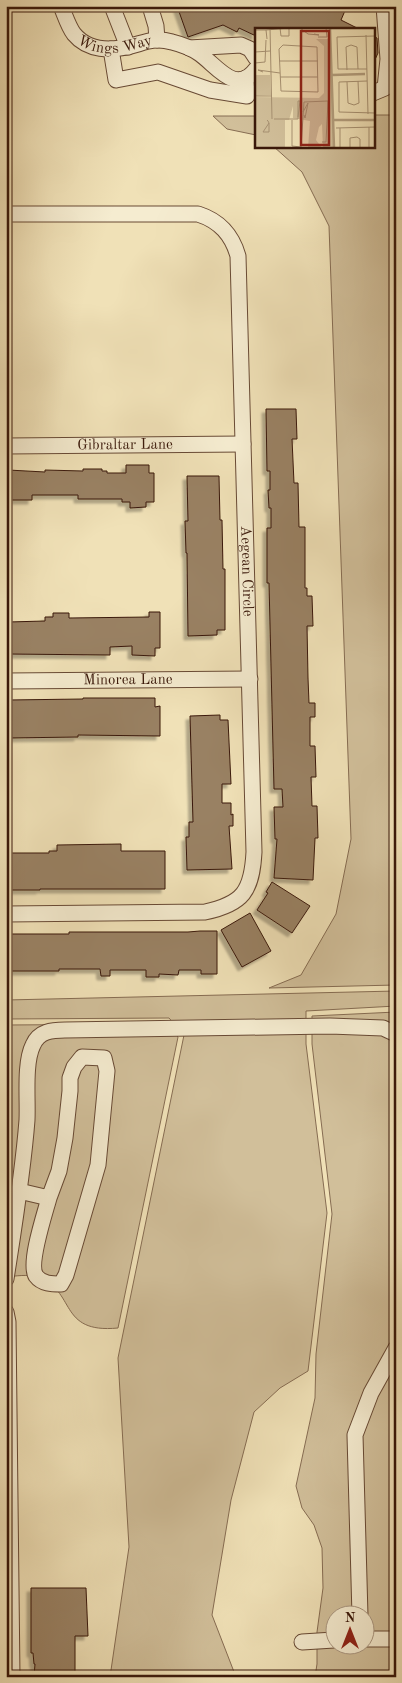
<svg xmlns="http://www.w3.org/2000/svg" width="402" height="1683" font-family="'Old Standard TT',serif">
  <defs>
    <filter id="shadow"><feDropShadow dx="-4" dy="4" stdDeviation="1" flood-color="#0004"/></filter>
  </defs>
  <rect width="100%" height="100%" fill="#f0e1b7"/>
  <filter id="stains"><feTurbulence type="fractalNoise" baseFrequency=".004" numOctaves="4"/><feColorMatrix values="0 0 0 0 .2 0 0 0 0 .09 0 0 0 0 .02 0 0 0 .5 -.17"/></filter>
  <radialGradient id="worn" r=".72"><stop offset=".6" stop-color="#630" stop-opacity="0"/><stop offset="1" stop-color="#630" stop-opacity=".3"/></radialGradient>
  <path fill="#d1bf9a" stroke="#866c52" fill-rule="evenodd" d="M 373,115 L 396,115 L 396,985 L 269,988 L 301,975 L 336,914 L 351,839 L 329,226 L 302,172 L 273,146 L 373,146 Z
    M 213,116 L 256,116 L 256,135 L 227,129 Z
    M 396,991 L 396,1006 L 306,1011 L 306,1044 L 327,1213 L 308,1371 L 280,1388 L 254,1412 L 231,1500 L 212,1615 L 236,1677 L 110,1677 L 129,1547 L 118,1358 L 184,1035 L 169,1018 L 6,1019 L 6,1000 Z
    M 396,1012 L 396,1677 L 315,1677 L 317,1664 L 317,1632 L 323,1588 L 322,1548 L 314,1525 L 302,1508 L 296,1486 L 315,1398 L 316,1354 L 332,1214 L 312,1044 L 312,1016 ZM 334,1616 L 364,1616 L 364,1646 L 334,1646 Z
    M 167,1024 L 178,1037 L 118,1328 C 57,1334 77,1290 37,1277 C 28,1274 16,1276 6,1277 L 6,1025 Z"/>
  <path fill="#998164" stroke="#3a180a" filter="url(#shadow)" d="M 177,6 L 347,6 L 341,20 L 359,29 L 256,29 L 256,36 L 239,28 L 237,32 L 223,25 L 188,37 Z
    M 373,36 L 377,38 L 378,53 L 373,64 Z
    M 266,409 L 296,409 L 297,439 L 292,439 L 294,483 L 298,483 L 299,527 L 305,527 L 305,588 L 307,588 L 307,596 L 312,596 L 313,626 L 307,626 L 308,678 L 309,703 L 315,703 L 315,717 L 310,717 L 310,746 L 315,746 L 316,777 L 311,777 L 312,806 L 317,806 L 318,838 L 315,838 L 313,880 L 274,878 L 277,839 L 275,839 L 274,807 L 283,807 L 282,789 L 274,789 L 269,583 L 267,583 L 267,528 L 271,528 L 271,508 L 269,508 L 268,490 L 270,490 L 270,471 L 267,471 Z
    M 126,465 L 149,465 L 149,473 L 154,473 L 154,502 L 146,502 L 146,507 L 130,508 L 130,502 L 122,502 L 122,499 L 78,499 L 78,495 L 32,495 L 32,500 L 6,500 L 8,470 L 45,472 L 45,470 L 83,471 L 83,469 L 102,469 L 102,471 L 107,471 L 107,473 L 126,473 Z
    M 187,476 L 219,476 L 220,520 L 222,520 L 223,569 L 225,569 L 225,630 L 217,630 L 217,635 L 188,636 L 187,553 L 186,553 L 185,521 L 188,521 Z
    M 149,612 L 160,612 L 160,648 L 155,648 L 155,656 L 132,655 L 132,646 L 110,647 L 110,655 L 8,654 L 8,622 L 45,621 L 45,617 L 53,617 L 53,613 L 69,613 L 69,618 L 149,617 Z
    M 83,698 L 155,698 L 155,707 L 160,706 L 160,736 L 78,735 L 78,737 L 8,738 L 8,700 L 83,699 Z
    M 220,715 L 220,720 L 228,720 L 231,784 L 222,784 L 222,803 L 231,803 L 231,815 L 233,814 L 233,826 L 229,826 L 232,869 L 187,870 L 186,837 L 189,837 L 189,822 L 193,822 L 190,716 Z
    M 121,844 L 121,851 L 165,851 L 165,889 L 40,889 L 40,890 L 6,890 L 6,853 L 49,853 L 49,851 L 57,851 L 57,845 Z
    M 272,882 L 310,906 L 292,933 L 257,910 L 268,893 L 266,892 Z
    M 250,913 L 271,951 L 242,967 L 221,930 Z
    M 200,931 L 217,931 L 217,974 L 201,974 L 201,970 L 179,970 L 178,975 L 159,974 L 159,977 L 146,977 L 146,970 L 110,970 L 110,976 L 101,976 L 100,969 L 59,969 L 59,971 L 6,971 L 6,943 L 10,943 L 10,934 L 69,934 L 69,932 L 188,932 Z
    M 31,1588 L 86,1588 L 88,1636 L 75,1636 L 75,1677 L 34,1677 L 35,1664 L 34,1664 L 33,1653 L 31,1653 Z"/>
  <g fill="none" stroke-linecap="round" stroke-linejoin="round">
    <g stroke="#684a35" stroke-width="17">
      <g id="minor">
        <path id="s1" d="M 61,6 C 65,15 68,26 74,34 C 88,51 111,51 131,46 C 146,42 155,37 172,42 C 180,44 193,49 200,54 C 217,66 236,96 256,69"/>
        <path d="M 112,6 L 128,47"/>
        <path d="M 150,6 L 156,26 L 157,40"/>
        <path d="M 189,48 L 241,45 L 250,49 L 256,58"/>
        <path d="M 111,49 L 116,80 L 158,72 L 210,90 L 247,96 L 246,78"/>
        <path d="M 373,93 L 385,88 L 388,59 L 384,6"/>
        <path id="s2" d="M 6,214 L 198,214 C 220,221 232,235 238,256 L 254,852 C 252,891 243,904 205,912 L 6,914"/>
        <path id="s3" d="M 6,446 L 243,444"/>
        <path id="s4" d="M 6,681 L 250,679"/>
        <path d="M 19,1191 L 49,1198 L 59,1171 L 65,1138 L 70,1091 L 70,1078 L 74,1067 L 82,1057 L 104,1058 L 107,1071 L 98,1165 L 66,1275 L 61,1284 C 52,1284 42,1284 36,1276 C 28,1264 45,1213 49,1198"/>
        <path d="M 6,1279 C 14,1227 23,1173 27,1120 C 28,1099 24,1063 33,1045 C 39,1031 52,1030 65,1030 L 330,1026 L 383,1028 L 396,1034"/>
        <path d="M 6,1312 L 8,1322 L 12,1677"/>
        <path d="M 360,1616 L 355,1435 L 371,1393 L 396,1348"/>
        <path d="M 364,1639 L 396,1639"/>
        <path d="M 302,1642 L 334,1640"/>
      </g>
    </g>
    <use href="#minor" stroke="#f5ecd0" stroke-width="15"/>
  </g>
  <g text-anchor="middle" dominant-baseline="central" stroke-width="5" stroke-linejoin="round" paint-order="stroke">
    <g font-size="15" fill="#3a180a" stroke="#f5ecd0">
      <text stroke="none"><textPath href="#s1" startOffset="76">Wings Way</textPath></text>
      <text stroke="none"><textPath href="#s3" startOffset="119">Gibraltar Lane</textPath></text>
      <text stroke="none"><textPath href="#s2" startOffset="568">Aegean Circle</textPath></text>
      <text stroke="none"><textPath href="#s4" startOffset="122">Minorea Lane</textPath></text>
    </g>
  </g>
  <g transform="translate(255 28)">
    <rect width="120" height="120" fill="#f0e1b7"/>
    <path d="M 61,11 L 76,11 L 79,120 L 68,120 L 67,96 L 64,99 L 61,112 L 67,120 L 53,120 L 55,93 L 38,90 L 38,78 L 34,92 L 30,92 L 30,120 L 0,120 L 0,69 L 64,70 L 69,65 L 69,18 ZM 0,47 L 15,47 L 16,67 L 0,68 Z" fill="#d1bf9a"/>
    <path fill="none" stroke="#b29d7c" stroke-width="2.5" d="M 75,0 L 79,120M 77,47 L 110,46M 78,92 L 120,92"/>
    <path fill="none" stroke="#a79172" stroke-width="1" d="M 15,0 L 17,91M 25,0 L 26,8 L 34,8 L 34,0M 45,0 L 53,6 L 64,7 L 59,6M 0,2 L 11,2 L 12,11M 11,2 L 34,0M 111,7 L 113,86M 63,9 L 72,9 L 71,0M 28,17 L 62,19 L 63,64 L 26,63 L 24,21 ZM 0,24 L 15,23M 24,33 L 63,33M 0,35 L 10,34 L 11,12M 112,41 L 83,41 L 82,9 L 120,8M 92,42 L 91,19 L 96,17 L 102,19 L 103,41M 8,44 L 3,42 L 25,45M 25,49 L 63,49M 112,53 L 84,54 L 84,84 L 120,85M 92,54 L 93,75 L 99,77 L 104,75 L 103,53M 0,68 L 17,68M 48,84 L 53,75 L 50,90 L 49,87M 19,91 L 43,91M 43,91 L 43,73 L 45,73 L 43,89M 12,92 L 13,93 L 14,95 L 14,104 L 8,104 L 14,95M 37,92 L 37,118 L 46,119 L 49,74 L 73,73 L 71,114 L 67,114M 114,99 L 114,120M 81,100 L 120,99M 85,100 L 85,120M 95,120 L 95,110 L 102,109 L 105,111 L 105,120"/>
    <path fill="#8f2418" fill-opacity="0.15" stroke="#8f2418" stroke-width="2.5" d="M 46,3 L 74,3 L 74,117 L 46,117 Z"/>
    <rect width="120" height="120" fill="none" stroke="#3a180a" stroke-width="2.5"/>
  </g>
  <rect width="402" height="1683" fill="none" stroke="#f0e1b7" stroke-width="25"/>
  <rect x="8" y="8" width="387" height="1668" fill="none" stroke="#3a180a" stroke-width="2.5"/>
  <rect x="12" y="12" width="377" height="1658" fill="none" stroke="#3a180a"/>
  <g transform="translate(350 1630)"><circle r="24" fill="#f5ecd0" stroke="#aa9781"/>
  <path d="M0-4L9 19L0 12L-9 19Z" fill="#8f2418"/>
  <text y="-8" font-size="14" font-weight="bold" text-anchor="middle" fill="#3a180a">N</text>
  </g>
  <rect width="100%" height="100%" filter="url(#stains)"/>
  <rect width="100%" height="100%" fill="url(#worn)"/>
</svg>
